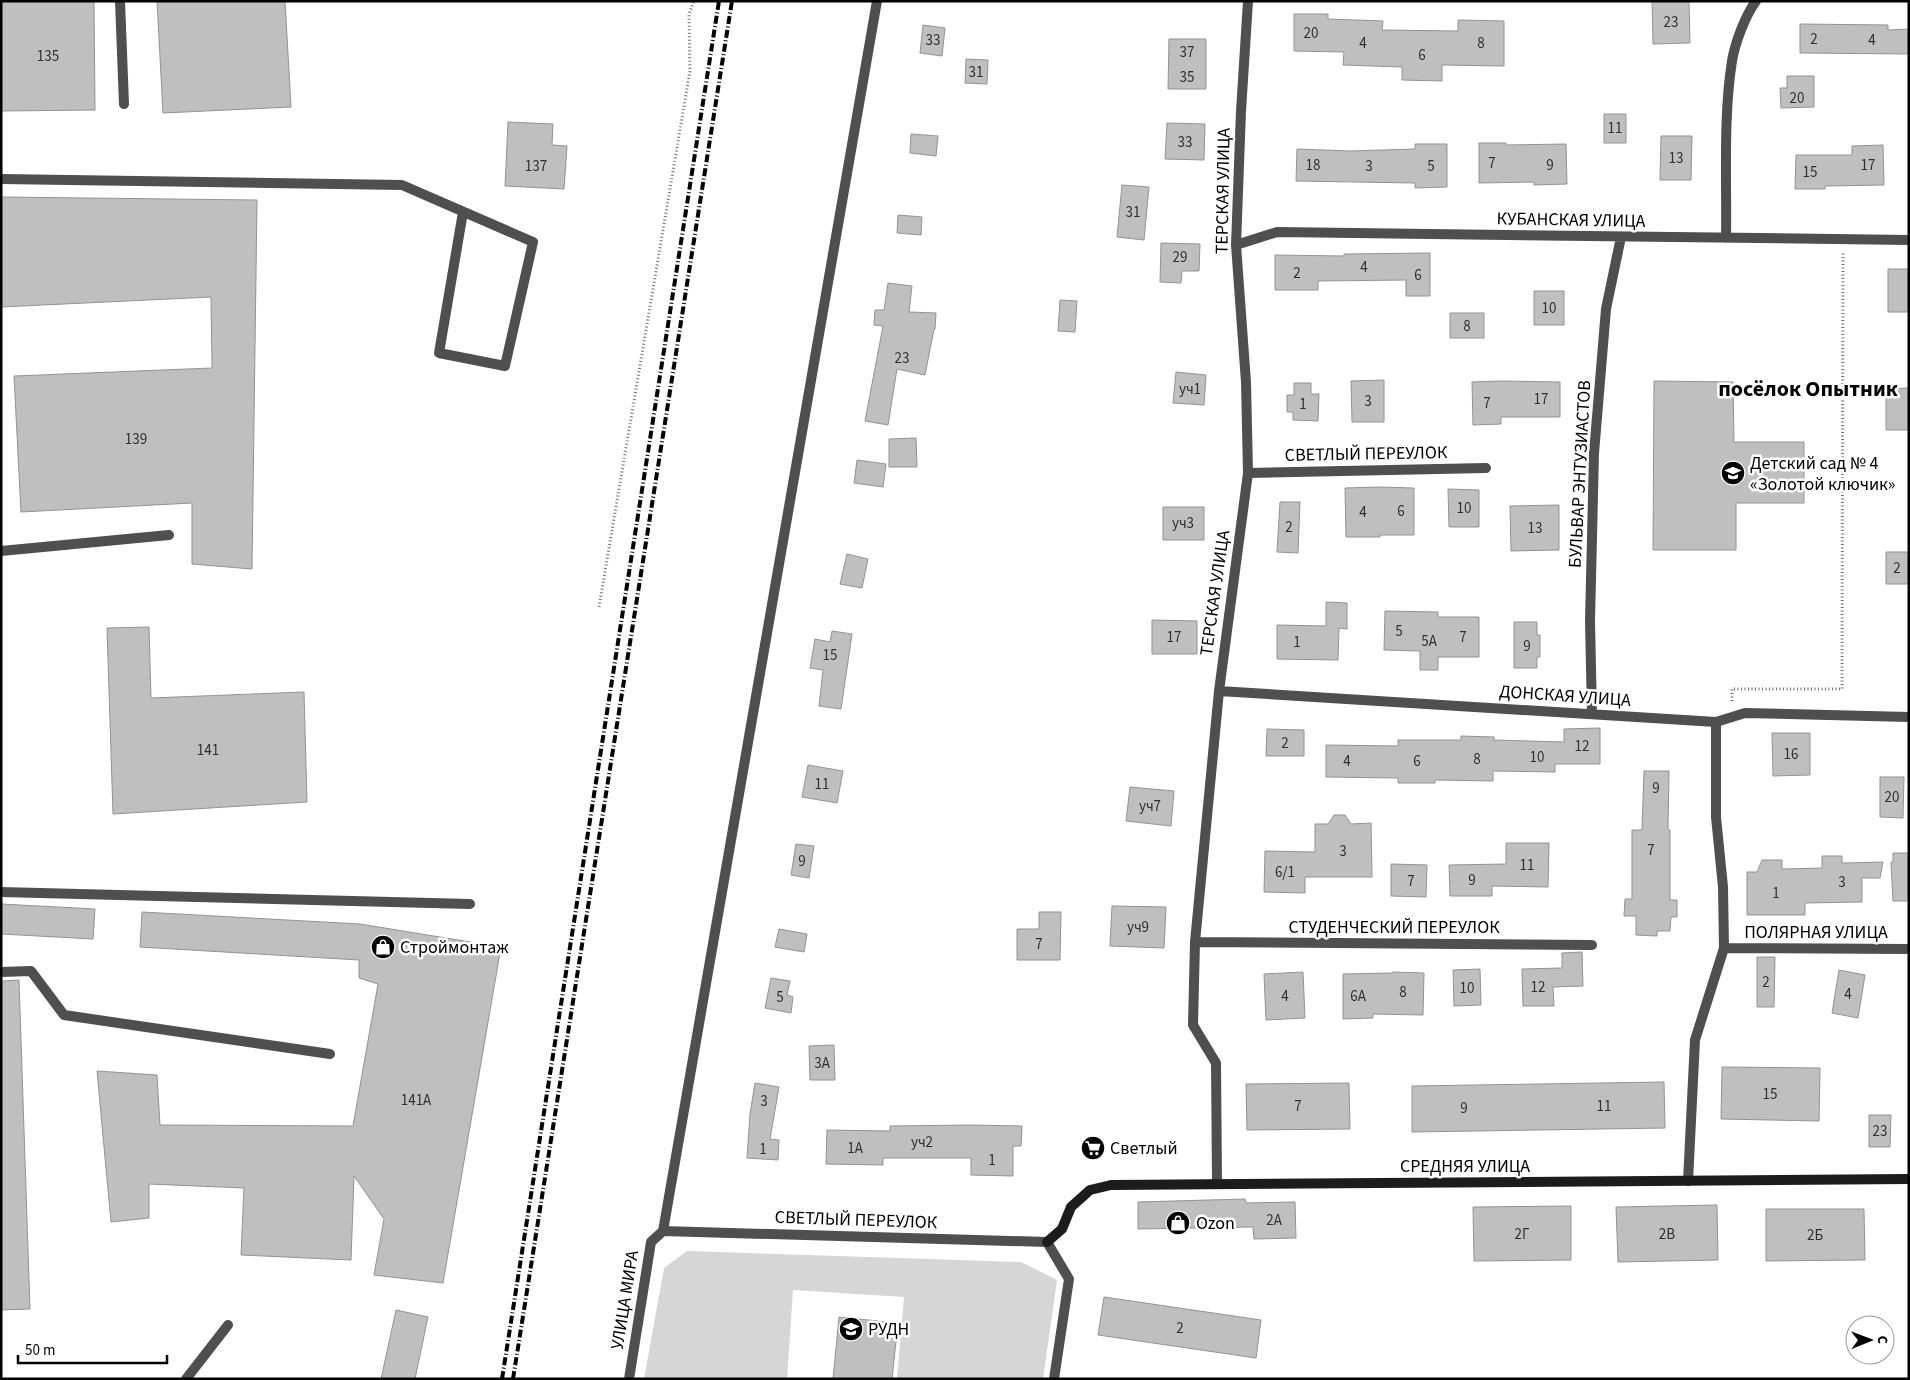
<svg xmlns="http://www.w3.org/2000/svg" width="1910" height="1380" font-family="'Source Sans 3',sans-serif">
  <rect width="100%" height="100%" fill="#fff"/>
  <path fill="#d6d6d6" d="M 687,1251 L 1021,1262 L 1057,1280 L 1043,1379 L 897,1379 L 904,1297 L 793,1290 L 787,1379 L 644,1379 L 664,1268 Z"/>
  <path fill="#bfbfbf" stroke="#939393" d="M 1,1 L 94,1 L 95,110 L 1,111 Z
    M 157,1 L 285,1 L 291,107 L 163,113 Z
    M 1652,1 L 1689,1 L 1690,43 L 1653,44 Z
    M 1294,14 L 1328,14 L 1328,19 L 1383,21 L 1382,30 L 1458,31 L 1458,20 L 1504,21 L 1504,66 L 1442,65 L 1442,81 L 1402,80 L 1402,67 L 1343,65 L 1344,52 L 1294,51 Z
    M 1800,24 L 1888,25 L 1888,30 L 1909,29 L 1909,54 L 1800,53 Z
    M 923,25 L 945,28 L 942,56 L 920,53 Z
    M 1169,39 L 1206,39 L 1206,89 L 1168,89 Z
    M 966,59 L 988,60 L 987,84 L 965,83 Z
    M 1787,76 L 1814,76 L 1814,107 L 1781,108 L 1780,88 L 1787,88 Z
    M 1604,114 L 1626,114 L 1626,143 L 1604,143 Z
    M 508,122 L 553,124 L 552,145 L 567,146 L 564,189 L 505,186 Z
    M 1167,123 L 1205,124 L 1204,160 L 1165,159 Z
    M 911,134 L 938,136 L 936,156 L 910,153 Z
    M 1661,136 L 1692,136 L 1691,180 L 1660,180 Z
    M 1479,143 L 1506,143 L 1506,145 L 1566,144 L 1567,184 L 1534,185 L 1534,182 L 1479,183 Z
    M 1415,144 L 1447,144 L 1447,187 L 1415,188 L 1415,183 L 1296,181 L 1297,149 L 1350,151 L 1415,149 Z
    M 1883,145 L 1884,185 L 1825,186 L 1825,189 L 1795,189 L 1796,155 L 1852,155 L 1852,146 Z
    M 1122,185 L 1149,187 L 1144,240 L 1117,237 Z
    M 1,197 L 257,200 L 252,569 L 192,564 L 192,503 L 21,512 L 14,376 L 212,368 L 211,297 L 1,307 Z
    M 898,215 L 922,217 L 921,235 L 897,233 Z
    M 1161,243 L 1200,244 L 1199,271 L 1182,271 L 1181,283 L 1160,282 Z
    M 1430,253 L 1430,296 L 1406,296 L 1406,280 L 1318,281 L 1318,290 L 1275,290 L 1275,255 L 1344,256 L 1344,254 Z
    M 1888,269 L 1909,269 L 1909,312 L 1888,312 Z
    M 888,283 L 912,286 L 909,312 L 936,313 L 935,329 L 934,329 L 925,375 L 897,369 L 888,425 L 865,421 L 883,326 L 874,325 L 875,310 L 884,310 Z
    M 1534,291 L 1564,291 L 1564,325 L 1534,325 Z
    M 1060,300 L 1077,301 L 1075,332 L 1058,331 Z
    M 1450,313 L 1484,313 L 1484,338 L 1450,338 Z
    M 1176,372 L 1206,375 L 1204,405 L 1173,403 Z
    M 1384,380 L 1384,422 L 1352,422 L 1351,381 Z
    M 1500,381 L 1560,382 L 1560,417 L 1501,417 L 1501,424 L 1473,425 L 1472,382 Z
    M 1654,381 L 1733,382 L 1734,442 L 1804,442 L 1804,503 L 1736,503 L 1736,550 L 1653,550 Z
    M 1294,383 L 1311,383 L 1311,394 L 1319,394 L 1318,421 L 1293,420 L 1293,412 L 1287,412 L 1287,395 L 1294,395 Z
    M 1909,388 L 1909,430 L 1886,430 L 1886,389 Z
    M 916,438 L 917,467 L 889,467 L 889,439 Z
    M 857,460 L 886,464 L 883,487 L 854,483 Z
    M 1379,487 L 1414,488 L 1414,535 L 1380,535 L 1380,537 L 1346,537 L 1345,488 Z
    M 1448,489 L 1479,490 L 1479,527 L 1449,527 Z
    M 1280,502 L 1300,502 L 1298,553 L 1277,552 Z
    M 1559,505 L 1559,550 L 1511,551 L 1510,506 Z
    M 1163,507 L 1204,507 L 1204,540 L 1163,540 Z
    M 1886,552 L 1909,552 L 1909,584 L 1886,584 Z
    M 847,554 L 868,559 L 862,588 L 840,584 Z
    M 1326,602 L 1347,603 L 1347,629 L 1339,628 L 1338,660 L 1277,659 L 1277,625 L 1326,626 Z
    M 1385,611 L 1438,612 L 1438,617 L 1479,617 L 1479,657 L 1438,657 L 1438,670 L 1420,670 L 1420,651 L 1384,650 Z
    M 1152,620 L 1197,621 L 1197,654 L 1152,654 Z
    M 1514,622 L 1537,622 L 1537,635 L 1540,635 L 1540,657 L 1537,657 L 1537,668 L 1514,668 Z
    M 149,627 L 151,698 L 304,692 L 307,802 L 113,814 L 107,628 Z
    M 832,631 L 852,634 L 841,709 L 819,706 L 823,670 L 810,668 L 815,639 L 830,642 Z
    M 1600,728 L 1600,764 L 1555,764 L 1555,772 L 1493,771 L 1493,781 L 1435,780 L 1435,783 L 1398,783 L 1398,778 L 1326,777 L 1326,745 L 1398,746 L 1398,740 L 1461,740 L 1461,736 L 1494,737 L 1494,740 L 1564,742 L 1564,729 Z
    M 1267,729 L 1304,730 L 1304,756 L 1266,756 Z
    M 1772,733 L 1810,733 L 1810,775 L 1773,776 Z
    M 808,765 L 843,771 L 837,803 L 802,797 Z
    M 1644,771 L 1669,771 L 1668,830 L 1670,830 L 1670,900 L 1677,900 L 1677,917 L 1671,917 L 1670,931 L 1657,931 L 1657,936 L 1636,935 L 1636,916 L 1624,916 L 1625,899 L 1632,899 L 1632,830 L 1642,830 Z
    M 1880,777 L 1904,777 L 1903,818 L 1880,817 Z
    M 1130,787 L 1174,791 L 1171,826 L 1126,821 Z
    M 1334,815 L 1345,815 L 1351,824 L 1371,823 L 1372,877 L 1305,877 L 1305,893 L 1264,892 L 1265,851 L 1315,852 L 1315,824 L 1328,824 Z
    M 1506,843 L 1549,843 L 1548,887 L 1492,886 L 1492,896 L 1450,896 L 1449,865 L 1506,864 Z
    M 796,844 L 814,846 L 809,878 L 791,875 Z
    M 1893,853 L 1909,853 L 1909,901 L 1893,901 L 1891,862 L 1893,862 Z
    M 1822,856 L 1842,856 L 1842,863 L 1883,862 L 1880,878 L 1862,878 L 1862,902 L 1805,903 L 1805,915 L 1747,915 L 1747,872 L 1757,872 L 1762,860 L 1782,860 L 1782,869 L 1822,868 Z
    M 1391,864 L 1427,865 L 1426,897 L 1391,896 Z
    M 1,904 L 95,909 L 93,939 L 1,934 Z
    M 1112,906 L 1166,907 L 1164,948 L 1110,946 Z
    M 142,912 L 360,924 L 501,947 L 443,1283 L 374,1275 L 384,1219 L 354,1176 L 351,1260 L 241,1255 L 244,1188 L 149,1184 L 149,1218 L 111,1222 L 97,1071 L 157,1075 L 160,1125 L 353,1126 L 378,984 L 359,978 L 359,960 L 140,947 Z
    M 1039,912 L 1061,912 L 1060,960 L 1017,960 L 1017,929 L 1039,929 Z
    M 779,929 L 807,934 L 804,952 L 775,947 Z
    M 1582,952 L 1583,986 L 1553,987 L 1554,1006 L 1523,1006 L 1522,969 L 1562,968 L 1562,953 Z
    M 1757,957 L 1775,957 L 1774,1007 L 1757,1007 Z
    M 1480,969 L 1481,1005 L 1454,1006 L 1453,970 Z
    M 1839,970 L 1865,975 L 1858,1018 L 1832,1013 Z
    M 1303,972 L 1305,1018 L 1266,1020 L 1264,974 Z
    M 1393,972 L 1424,973 L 1423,1015 L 1373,1014 L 1373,1018 L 1343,1019 L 1343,974 L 1393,973 Z
    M 771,978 L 790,981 L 787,995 L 793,997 L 791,1013 L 765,1008 Z
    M 19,980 L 30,1309 L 1,1310 L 1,981 Z
    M 834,1045 L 835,1080 L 810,1080 L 809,1046 Z
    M 1722,1067 L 1820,1068 L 1819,1121 L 1721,1119 Z
    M 1664,1082 L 1665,1128 L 1412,1132 L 1412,1086 Z
    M 755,1083 L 779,1087 L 770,1139 L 779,1140 L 778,1160 L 747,1158 L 750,1114 Z
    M 1349,1083 L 1350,1129 L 1247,1130 L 1246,1084 Z
    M 1869,1115 L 1891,1115 L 1890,1147 L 1869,1147 Z
    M 972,1125 L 1022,1126 L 1021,1146 L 1013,1146 L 1013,1176 L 971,1175 L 971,1158 L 883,1158 L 883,1165 L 826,1164 L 827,1130 L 890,1131 L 890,1126 Z
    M 1245,1199 L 1246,1203 L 1295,1202 L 1296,1238 L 1254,1239 L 1253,1227 L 1138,1229 L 1138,1202 Z
    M 1717,1205 L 1718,1260 L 1618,1262 L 1616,1207 Z
    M 1571,1206 L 1571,1260 L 1474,1261 L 1473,1207 Z
    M 1766,1209 L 1864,1209 L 1865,1260 L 1766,1261 Z
    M 1104,1297 L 1261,1320 L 1256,1358 L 1098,1335 Z
    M 396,1310 L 428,1317 L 415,1379 L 381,1379 Z
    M 839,1317 L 898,1323 L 892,1379 L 833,1379 Z"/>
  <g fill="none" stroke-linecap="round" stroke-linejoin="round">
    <path stroke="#717171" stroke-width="3" stroke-dasharray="1 2.5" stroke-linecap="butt" d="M 599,607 L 690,71 L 689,14 L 694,1
      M 1732,701 L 1732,689 L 1842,689 L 1843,253"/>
    <path stroke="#4f4f4f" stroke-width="10" d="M 120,1 L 124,104
      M 1,179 L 402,185 L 533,242 L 505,366 L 439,353 L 463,212
      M 1,551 L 169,535
      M 1,892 L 470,904
      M 1,972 L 31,971 L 64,1015 L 330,1054
      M 186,1379 L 228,1325"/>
    <path stroke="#4f4f4f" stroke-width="10" d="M 1726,238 C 1727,181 1723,118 1732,61 C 1735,43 1745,16 1756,1
      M 1236,245 L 1277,232 L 1909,240
      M 1248,473 L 1486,468
      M 1219,691 L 1716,722 L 1745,713 L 1909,717
      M 1592,714 L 1590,621 L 1594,453 L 1606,309 L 1621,237
      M 1195,942 L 1592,945
      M 1724,948 L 1909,949
      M 1688,1181 L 1695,1040 L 1724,948 L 1723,887 L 1716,817 L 1716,722
      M 1217,1183 L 1216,1063 L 1193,1025 L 1195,942 L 1219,691 L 1248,473 L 1246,382 L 1236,245 L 1241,111 L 1248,1
      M 663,1231 L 877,1
      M 663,1231 L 1047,1242 L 1069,1279 L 1054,1379
      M 629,1379 L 651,1242 L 663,1231"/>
    <path stroke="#1c1c1c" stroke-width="10" d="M 1047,1242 L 1062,1229 L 1071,1207 L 1090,1190 L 1111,1185 L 1909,1179"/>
    <path stroke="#000" stroke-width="4" stroke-dasharray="8 2.5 1 2.5" stroke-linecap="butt" d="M 502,1379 L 719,1
      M 513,1379 L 732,1"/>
  </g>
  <defs>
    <g id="school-disc" transform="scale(1.25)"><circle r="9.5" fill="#000" stroke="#fff"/><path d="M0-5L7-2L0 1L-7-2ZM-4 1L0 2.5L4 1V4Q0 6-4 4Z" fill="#fff"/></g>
    <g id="shop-disc" transform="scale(1.25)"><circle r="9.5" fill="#000" stroke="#fff"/><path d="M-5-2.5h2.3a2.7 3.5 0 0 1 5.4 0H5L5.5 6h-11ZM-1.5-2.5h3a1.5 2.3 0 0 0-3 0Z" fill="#fff"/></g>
    <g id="supermarket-disc" transform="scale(1.25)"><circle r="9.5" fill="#000" stroke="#fff"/><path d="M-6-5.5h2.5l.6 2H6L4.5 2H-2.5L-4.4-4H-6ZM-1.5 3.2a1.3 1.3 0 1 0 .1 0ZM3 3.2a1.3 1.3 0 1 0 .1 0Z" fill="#fff"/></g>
    <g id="university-disc" transform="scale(1.25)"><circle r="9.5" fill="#000" stroke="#fff"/><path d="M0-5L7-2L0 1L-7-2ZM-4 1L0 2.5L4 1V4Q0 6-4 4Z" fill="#fff"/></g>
  </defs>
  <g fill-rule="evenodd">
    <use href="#school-disc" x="1733" y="473"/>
    <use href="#shop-disc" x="383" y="947"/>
    <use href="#supermarket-disc" x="1093" y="1148"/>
    <use href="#shop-disc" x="1178" y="1223"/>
    <use href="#university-disc" x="851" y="1329"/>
  </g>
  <g text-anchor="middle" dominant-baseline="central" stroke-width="5" stroke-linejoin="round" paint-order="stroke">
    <g font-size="15" fill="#303030">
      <text x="1671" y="22">23</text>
      <text x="1311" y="33">20</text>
      <text x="1814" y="39">2</text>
      <text x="933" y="40">33</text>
      <text x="1872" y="40">4</text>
      <text x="1363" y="43">4</text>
      <text x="1481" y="43">8</text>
      <text x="1187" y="52">37</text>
      <text x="1422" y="55">6</text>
      <text x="48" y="56">135</text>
      <text x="976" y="72">31</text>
      <text x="1187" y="77">35</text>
      <text x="1797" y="98">20</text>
      <text x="1615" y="128">11</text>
      <text x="1185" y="142">33</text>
      <text x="1676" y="158">13</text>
      <text x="1492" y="163">7</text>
      <text x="1313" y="165">18</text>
      <text x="1550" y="165">9</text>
      <text x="1868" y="165">17</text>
      <text x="536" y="166">137</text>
      <text x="1369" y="166">3</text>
      <text x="1431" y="166">5</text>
      <text x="1810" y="172">15</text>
      <text x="1133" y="212">31</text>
      <text x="1180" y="257">29</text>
      <text x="1364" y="267">4</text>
      <text x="1297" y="273">2</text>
      <text x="1418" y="275">6</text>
      <text x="1549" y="308">10</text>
      <text x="1467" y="326">8</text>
      <text x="902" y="358">23</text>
      <text x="1190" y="389">уч1</text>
      <text x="1541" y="399">17</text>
      <text x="1368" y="401">3</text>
      <text x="1487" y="403">7</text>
      <text x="1303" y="404">1</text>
      <text x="136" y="439">139</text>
      <text x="1464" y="508">10</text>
      <text x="1401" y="511">6</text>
      <text x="1363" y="512">4</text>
      <text x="1183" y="523">уч3</text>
      <text x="1289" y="527">2</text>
      <text x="1535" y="528">13</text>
      <text x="1897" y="568">2</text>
      <text x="1399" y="631">5</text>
      <text x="1174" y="637">17</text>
      <text x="1463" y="637">7</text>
      <text x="1429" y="641">5А</text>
      <text x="1297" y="642">1</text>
      <text x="1527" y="646">9</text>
      <text x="830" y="655">15</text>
      <text x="1285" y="743">2</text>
      <text x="1582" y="746">12</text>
      <text x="208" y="750">141</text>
      <text x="1791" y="754">16</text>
      <text x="1537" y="757">10</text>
      <text x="1477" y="759">8</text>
      <text x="1347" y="761">4</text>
      <text x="1417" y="761">6</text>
      <text x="822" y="784">11</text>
      <text x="1656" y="788">9</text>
      <text x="1892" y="797">20</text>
      <text x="1150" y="806">уч7</text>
      <text x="1651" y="850">7</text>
      <text x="1343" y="851">3</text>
      <text x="802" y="861">9</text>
      <text x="1527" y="865">11</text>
      <text x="1285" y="872">6/1</text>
      <text x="1472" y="880">9</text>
      <text x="1411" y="881">7</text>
      <text x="1842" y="882">3</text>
      <text x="1776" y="893">1</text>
      <text x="1138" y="927">уч9</text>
      <text x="1039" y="944">7</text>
      <text x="1766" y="982">2</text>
      <text x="1538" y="987">12</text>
      <text x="1467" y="988">10</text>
      <text x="1403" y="992">8</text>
      <text x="1848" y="994">4</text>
      <text x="1285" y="996">4</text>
      <text x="1358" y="996">6А</text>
      <text x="780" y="997">5</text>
      <text x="822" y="1063">3А</text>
      <text x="1770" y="1094">15</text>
      <text x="416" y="1100">141А</text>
      <text x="764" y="1101">3</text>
      <text x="1298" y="1106">7</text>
      <text x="1604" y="1106">11</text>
      <text x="1464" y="1108">9</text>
      <text x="1880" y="1131">23</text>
      <text x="922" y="1142">уч2</text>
      <text x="855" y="1148">1А</text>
      <text x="763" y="1149">1</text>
      <text x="992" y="1160">1</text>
      <text x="1274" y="1220">2А</text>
      <text x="1522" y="1234">2Г</text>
      <text x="1667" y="1234">2В</text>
      <text x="1815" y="1235">2Б</text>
      <text x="1180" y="1328">2</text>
    </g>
    <g font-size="18" fill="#000" stroke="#fff">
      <text transform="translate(1223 191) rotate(-89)">ТЕРСКАЯ УЛИЦА</text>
      <text transform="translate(1571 220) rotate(1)">КУБАНСКАЯ УЛИЦА</text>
      <text transform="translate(1366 454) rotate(-1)">СВЕТЛЫЙ ПЕРЕУЛОК</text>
      <text transform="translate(1580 474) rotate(-87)">БУЛЬВАР ЭНТУЗИАСТОВ</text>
      <text transform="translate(1215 593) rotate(-82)">ТЕРСКАЯ УЛИЦА</text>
      <text transform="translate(1565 696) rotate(4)">ДОНСКАЯ УЛИЦА</text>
      <text x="1394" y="927">СТУДЕНЧЕСКИЙ ПЕРЕУЛОК</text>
      <text x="1816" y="932">ПОЛЯРНАЯ УЛИЦА</text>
      <text x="1465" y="1166">СРЕДНЯЯ УЛИЦА</text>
      <text transform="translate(856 1220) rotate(2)">СВЕТЛЫЙ ПЕРЕУЛОК</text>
      <text transform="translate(625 1300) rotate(-81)">УЛИЦА МИРА</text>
    </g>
    <g font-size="18" fill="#000" stroke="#fff" text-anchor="start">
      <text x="1750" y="463">Детский сад № 4<tspan x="1750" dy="21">«Золотой ключик»</tspan></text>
      <text x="400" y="947">Строймонтаж</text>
      <text x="1110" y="1148">Светлый</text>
      <text x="1196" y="1223">Ozon</text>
      <text x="868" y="1329">РУДН</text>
    </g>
    <g font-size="22" font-weight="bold" fill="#000" stroke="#fff">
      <text x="1808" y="389">посёлок Опытник</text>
    </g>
  </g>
  <rect width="1910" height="1380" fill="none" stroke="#000000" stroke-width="5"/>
  <g transform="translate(1870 1340) rotate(89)"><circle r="24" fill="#ffffff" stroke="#999999"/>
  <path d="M0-4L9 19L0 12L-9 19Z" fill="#000000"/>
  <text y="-8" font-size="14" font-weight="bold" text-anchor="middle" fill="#000000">С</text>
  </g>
  <path d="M18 1355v8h149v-8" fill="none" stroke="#000000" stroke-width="2.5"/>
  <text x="25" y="1355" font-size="15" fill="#000000" stroke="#ffffff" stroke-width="4" paint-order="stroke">50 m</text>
</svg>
